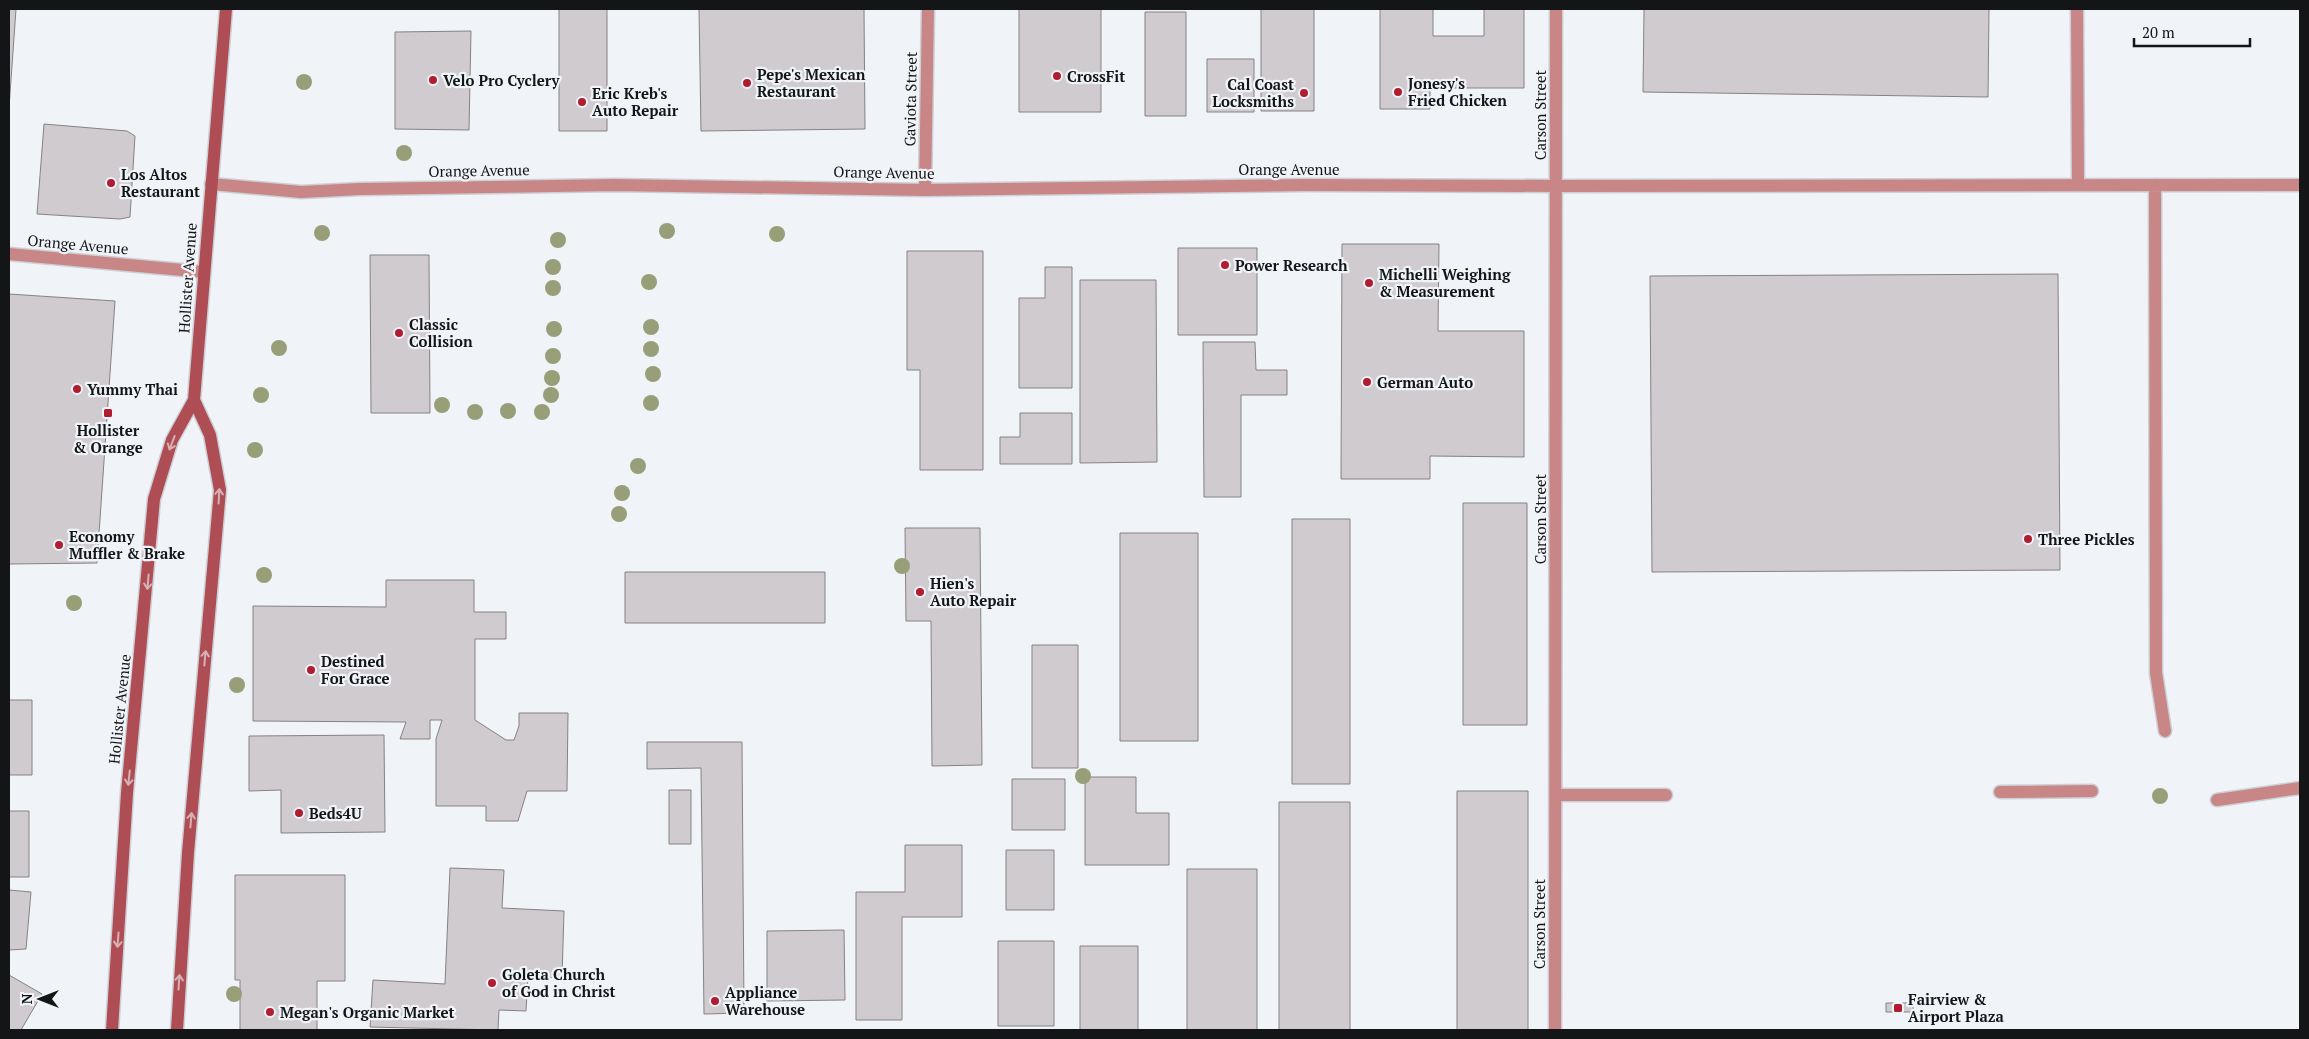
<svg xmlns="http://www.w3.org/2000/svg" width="2309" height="1039" font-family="'PT Serif',serif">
  <rect width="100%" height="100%" fill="#f0f3f8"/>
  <path fill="#d0cbcf" stroke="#868185" d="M 9,9 L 16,9 L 9,108 Z
    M 559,9 L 607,9 L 607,131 L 559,131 Z
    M 699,9 L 864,9 L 865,129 L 701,131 Z
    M 1019,9 L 1101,9 L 1101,112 L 1019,112 Z
    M 1261,9 L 1314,9 L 1314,111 L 1261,111 Z
    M 1380,9 L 1433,9 L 1433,36 L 1484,36 L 1484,9 L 1524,9 L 1524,88 L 1430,88 L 1430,109 L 1380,109 Z
    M 1644,9 L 1989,9 L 1988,97 L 1643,92 Z
    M 1145,12 L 1186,12 L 1186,116 L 1145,116 Z
    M 471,31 L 469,130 L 395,129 L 395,32 Z
    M 1207,59 L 1254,59 L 1254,112 L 1207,112 Z
    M 44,124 L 127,131 L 135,136 L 130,217 L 120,219 L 37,214 Z
    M 1342,244 L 1439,244 L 1438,331 L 1524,331 L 1524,457 L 1430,456 L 1430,479 L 1341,479 Z
    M 1178,248 L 1257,248 L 1257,335 L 1178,335 Z
    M 907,251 L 983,251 L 983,470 L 920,470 L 920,370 L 907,370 Z
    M 370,255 L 429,255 L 430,413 L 371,413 Z
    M 1045,267 L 1072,267 L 1072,388 L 1019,388 L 1019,298 L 1045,298 Z
    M 2058,274 L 2060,570 L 1652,572 L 1650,276 Z
    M 1080,280 L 1156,280 L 1157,462 L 1080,463 Z
    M 9,294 L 115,301 L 97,563 L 9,564 Z
    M 1203,342 L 1255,342 L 1256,370 L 1287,370 L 1287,395 L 1241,395 L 1241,497 L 1204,497 Z
    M 1020,413 L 1072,413 L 1072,464 L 1000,464 L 1000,437 L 1020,437 Z
    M 1463,503 L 1527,503 L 1527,725 L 1463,725 Z
    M 1292,519 L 1350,519 L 1350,784 L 1292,784 Z
    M 905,528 L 980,528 L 982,765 L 932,766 L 931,621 L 906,621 Z
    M 1120,533 L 1198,533 L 1198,741 L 1120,741 Z
    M 625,572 L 825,572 L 825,623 L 625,623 Z
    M 386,580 L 474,580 L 474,612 L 506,612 L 506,639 L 475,639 L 475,720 L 506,740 L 514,740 L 519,726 L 519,713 L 568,713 L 567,791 L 527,791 L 518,821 L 486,821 L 486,806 L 436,806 L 436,739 L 442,720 L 430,720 L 430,739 L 400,739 L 406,722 L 253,721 L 253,606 L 386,607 Z
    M 1032,645 L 1078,645 L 1078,768 L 1032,768 Z
    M 9,700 L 32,700 L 32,775 L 9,775 Z
    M 384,735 L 385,832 L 281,833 L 281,790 L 249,791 L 249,736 Z
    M 647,742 L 742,742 L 744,1013 L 704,1014 L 701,768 L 647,769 Z
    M 1085,777 L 1136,777 L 1136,813 L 1169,813 L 1169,865 L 1085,865 Z
    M 1012,779 L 1065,779 L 1065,830 L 1012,830 Z
    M 669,790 L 691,790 L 691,844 L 669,844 Z
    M 1457,791 L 1528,791 L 1528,1030 L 1457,1030 Z
    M 1279,802 L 1350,802 L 1350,1030 L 1279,1030 Z
    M 9,811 L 29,811 L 29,877 L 9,877 Z
    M 905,845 L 962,845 L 962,917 L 902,917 L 902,1020 L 856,1020 L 856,892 L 905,892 Z
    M 1006,850 L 1054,850 L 1054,910 L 1006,910 Z
    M 450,868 L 504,870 L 502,908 L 564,911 L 562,978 L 528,977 L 526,1011 L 499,1010 L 498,1030 L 370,1027 L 373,980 L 445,984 Z
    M 1187,869 L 1257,869 L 1257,1030 L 1187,1030 Z
    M 235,875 L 345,875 L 345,981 L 317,981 L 317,1030 L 240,1030 L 240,980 L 235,980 Z
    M 9,890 L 31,892 L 26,949 L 9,950 Z
    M 844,930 L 845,1000 L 767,1001 L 767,931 Z
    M 998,941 L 1054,941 L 1054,1026 L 998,1026 Z
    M 1080,946 L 1138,946 L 1138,1030 L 1080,1030 Z
    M 9,975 L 42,994 L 21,1030 L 9,1030 Z
    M 1886,1003 L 1913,1003 L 1913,1012 L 1886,1012 Z"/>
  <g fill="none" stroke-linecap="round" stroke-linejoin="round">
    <g stroke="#cdcfd4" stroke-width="15">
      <path id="service" d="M 2077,9 L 2078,185
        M 2155,185 L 2156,673 L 2165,731
        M 1557,186 L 2300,185
        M 2000,792 L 2092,791
        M 1556,795 L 1666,795
        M 2217,800 L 2300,788"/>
    </g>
    <g stroke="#cdcfd4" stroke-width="15">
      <path id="minor" d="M 211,184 L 301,192 L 360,189 L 615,185 L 925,190 L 1305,185 L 1557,186
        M 925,190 L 928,9
        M 9,254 L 204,272
        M 1555,1030 L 1556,9"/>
    </g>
    <g stroke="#cdcfd4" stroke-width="15">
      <path id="secondary" d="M 112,1030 L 127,793 L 154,499 L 172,440 L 194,400 L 226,9
        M 177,1030 L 188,853 L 220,490 L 210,435 L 194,400"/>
    </g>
    <use href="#service" stroke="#c98687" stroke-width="12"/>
    <use href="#minor" stroke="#c98687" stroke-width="12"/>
    <use href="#secondary" stroke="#ae4e54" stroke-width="12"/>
  </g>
  <g fill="#989e77">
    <circle cx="304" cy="82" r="8"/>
    <circle cx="404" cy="153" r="8"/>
    <circle cx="667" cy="231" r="8"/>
    <circle cx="322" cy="233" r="8"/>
    <circle cx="777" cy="234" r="8"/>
    <circle cx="558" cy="240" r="8"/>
    <circle cx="553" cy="267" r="8"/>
    <circle cx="649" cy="282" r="8"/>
    <circle cx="553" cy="288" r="8"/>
    <circle cx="651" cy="327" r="8"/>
    <circle cx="554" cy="329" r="8"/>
    <circle cx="279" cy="348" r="8"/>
    <circle cx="651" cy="349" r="8"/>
    <circle cx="553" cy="356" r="8"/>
    <circle cx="653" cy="374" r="8"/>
    <circle cx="552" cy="378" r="8"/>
    <circle cx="261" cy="395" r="8"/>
    <circle cx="551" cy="395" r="8"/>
    <circle cx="651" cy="403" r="8"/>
    <circle cx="442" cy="405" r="8"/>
    <circle cx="508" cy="411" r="8"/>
    <circle cx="475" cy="412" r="8"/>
    <circle cx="542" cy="412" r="8"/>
    <circle cx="255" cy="450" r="8"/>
    <circle cx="638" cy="466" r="8"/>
    <circle cx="622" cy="493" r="8"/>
    <circle cx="619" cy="514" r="8"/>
    <circle cx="902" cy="566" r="8"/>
    <circle cx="264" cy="575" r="8"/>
    <circle cx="74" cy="603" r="8"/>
    <circle cx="237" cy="685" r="8"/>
    <circle cx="1083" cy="776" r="8"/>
    <circle cx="2160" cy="796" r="8"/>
    <circle cx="234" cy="994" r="8"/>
  </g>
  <defs><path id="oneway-shaft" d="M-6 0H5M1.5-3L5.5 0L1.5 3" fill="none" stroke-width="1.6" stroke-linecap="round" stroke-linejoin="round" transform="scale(1.25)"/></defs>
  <g stroke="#d6b1b6">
    <use href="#oneway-shaft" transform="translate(172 443) rotate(111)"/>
    <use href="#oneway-shaft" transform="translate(219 496) rotate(-87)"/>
    <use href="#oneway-shaft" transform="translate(148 582) rotate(95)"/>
    <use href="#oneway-shaft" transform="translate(205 658) rotate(-85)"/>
    <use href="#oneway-shaft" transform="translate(129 778) rotate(96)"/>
    <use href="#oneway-shaft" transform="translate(191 820) rotate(-85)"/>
    <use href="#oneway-shaft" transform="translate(118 940) rotate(94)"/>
    <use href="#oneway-shaft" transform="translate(179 982) rotate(-86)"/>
  </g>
  <g fill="#b01d31" stroke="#f0f3f8" stroke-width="2">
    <circle cx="1057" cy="76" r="5"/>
    <circle cx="433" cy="80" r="5"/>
    <circle cx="747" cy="83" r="5"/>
    <circle cx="1398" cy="92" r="5"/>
    <circle cx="1304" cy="93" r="5"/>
    <circle cx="582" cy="102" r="5"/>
    <circle cx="111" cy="183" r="5"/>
    <circle cx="1225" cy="265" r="5"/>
    <circle cx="1369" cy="283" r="5"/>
    <circle cx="399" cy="333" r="5"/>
    <circle cx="1367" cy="382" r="5"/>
    <circle cx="77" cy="389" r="5"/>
    <rect x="103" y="408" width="10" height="10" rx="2.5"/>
    <circle cx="2028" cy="539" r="5"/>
    <circle cx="59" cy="545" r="5"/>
    <circle cx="920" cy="592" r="5"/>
    <circle cx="311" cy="670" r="5"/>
    <circle cx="299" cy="813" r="5"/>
    <circle cx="492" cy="983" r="5"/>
    <circle cx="715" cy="1001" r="5"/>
    <rect x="1893" y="1003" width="10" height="10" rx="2.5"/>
    <circle cx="270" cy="1012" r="5"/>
  </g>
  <g text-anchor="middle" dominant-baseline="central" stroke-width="4.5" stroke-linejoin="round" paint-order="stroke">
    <g font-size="15" font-weight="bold" fill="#131516" stroke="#f0f3f8" text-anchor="start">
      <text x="757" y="74">Pepe's Mexican<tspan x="757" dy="17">Restaurant</tspan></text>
      <text x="1067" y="76">CrossFit</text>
      <text x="443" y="80">Velo Pro Cyclery</text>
      <text x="1408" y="83">Jonesy's<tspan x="1408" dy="17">Fried Chicken</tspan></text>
      <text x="1294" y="84" text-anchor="end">Cal Coast<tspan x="1294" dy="17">Locksmiths</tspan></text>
      <text x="592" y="93">Eric Kreb's<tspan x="592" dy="17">Auto Repair</tspan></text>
      <text x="121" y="174">Los Altos<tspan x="121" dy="17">Restaurant</tspan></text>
      <text x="1235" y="265">Power Research</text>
      <text x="1379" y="274">Michelli Weighing<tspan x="1379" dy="17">&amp; Measurement</tspan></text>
      <text x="409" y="324">Classic<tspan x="409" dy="17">Collision</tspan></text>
      <text x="1377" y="382">German Auto</text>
      <text x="87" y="389">Yummy Thai</text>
      <text x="108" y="430" text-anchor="middle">Hollister<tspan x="108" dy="17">&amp; Orange</tspan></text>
      <text x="69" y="536">Economy<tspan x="69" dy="17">Muffler &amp; Brake</tspan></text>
      <text x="2038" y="539">Three Pickles</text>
      <text x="930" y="583">Hien's<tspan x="930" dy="17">Auto Repair</tspan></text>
      <text x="321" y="661">Destined<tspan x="321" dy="17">For Grace</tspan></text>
      <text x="309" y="813">Beds4U</text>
      <text x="502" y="974">Goleta Church<tspan x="502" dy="17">of God in Christ</tspan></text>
      <text x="725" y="992">Appliance<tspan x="725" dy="17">Warehouse</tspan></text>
      <text x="1908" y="999">Fairview &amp;<tspan x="1908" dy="17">Airport Plaza</tspan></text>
      <text x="280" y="1012">Megan's Organic Market</text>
    </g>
    <g font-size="15" fill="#131516" stroke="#f0f3f8">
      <text transform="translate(910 99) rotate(-89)">Gaviota Street</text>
      <text transform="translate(1540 115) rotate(-90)">Carson Street</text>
      <text x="1289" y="169">Orange Avenue</text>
      <text transform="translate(479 170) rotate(-1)">Orange Avenue</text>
      <text transform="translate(884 172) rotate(1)">Orange Avenue</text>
      <text transform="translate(78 244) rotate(5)">Orange Avenue</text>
      <text transform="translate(187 278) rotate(-86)">Hollister Avenue</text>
      <text transform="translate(1540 519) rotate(-90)">Carson Street</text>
      <text transform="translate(119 709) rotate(-84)">Hollister Avenue</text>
      <text transform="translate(1539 924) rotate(-90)">Carson Street</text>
    </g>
  </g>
  <rect width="2309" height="1039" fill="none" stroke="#131516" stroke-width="20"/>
  <g transform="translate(40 999) rotate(270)" stroke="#f0f3f8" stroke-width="4" paint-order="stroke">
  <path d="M0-4L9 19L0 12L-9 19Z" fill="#131516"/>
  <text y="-8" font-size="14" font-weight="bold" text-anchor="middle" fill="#131516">N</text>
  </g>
  <path d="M2134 38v8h116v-8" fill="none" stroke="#131516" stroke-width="2.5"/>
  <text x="2142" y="38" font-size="15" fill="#131516" stroke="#f0f3f8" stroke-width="4" paint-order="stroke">20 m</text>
</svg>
